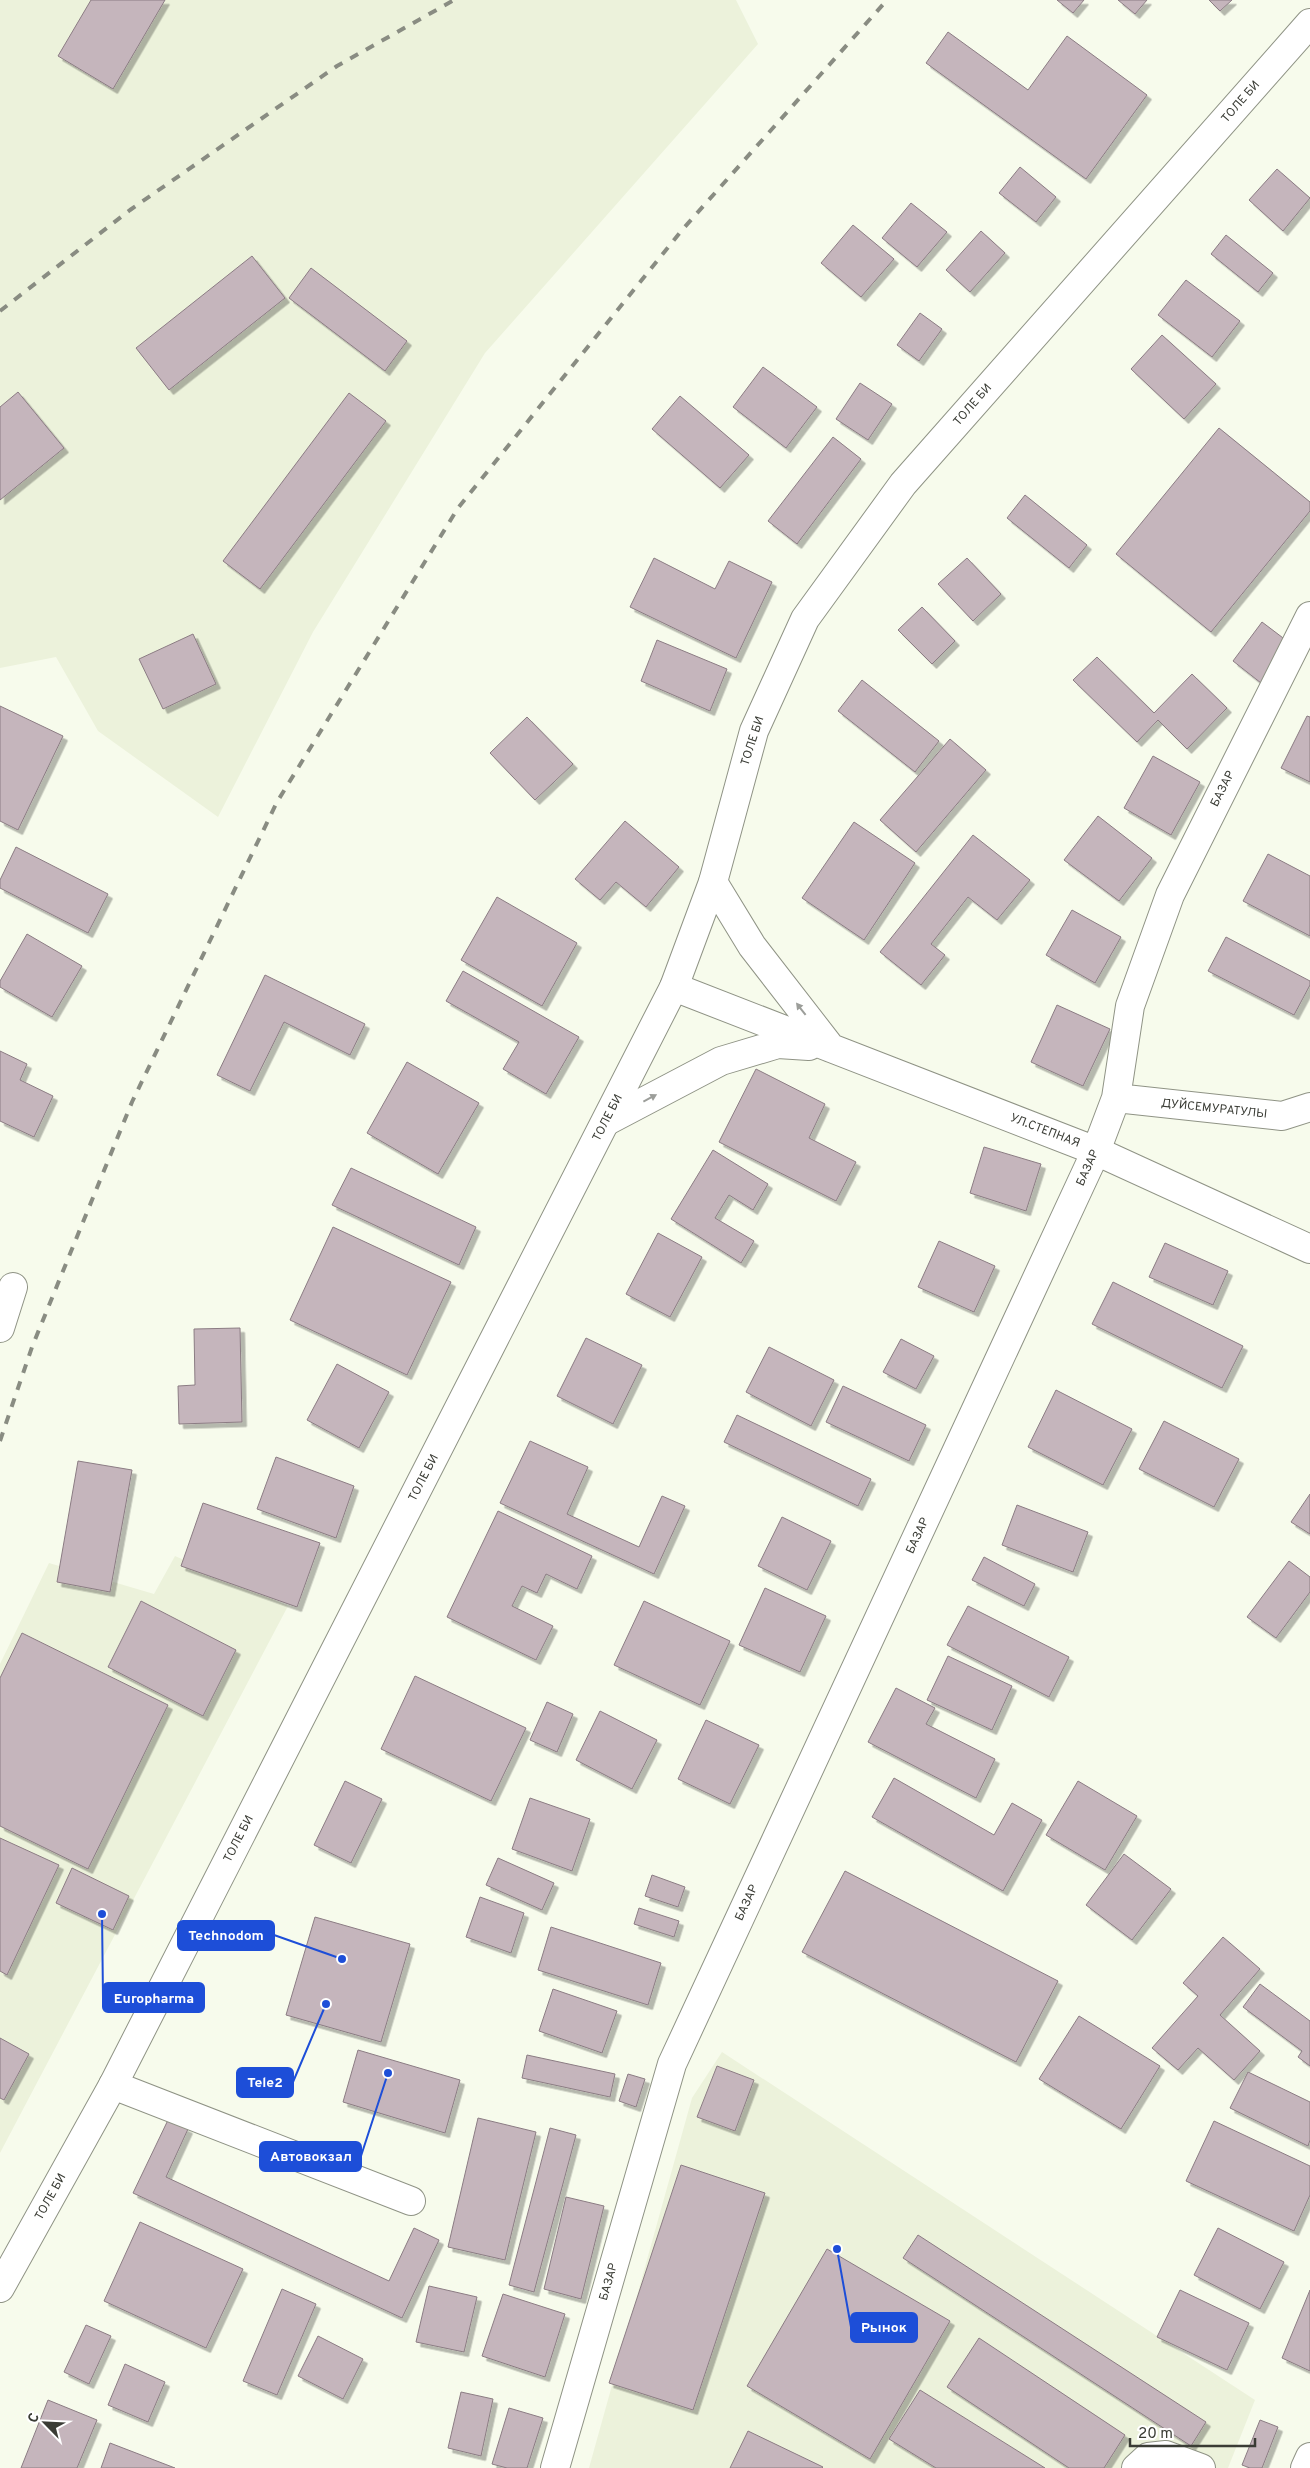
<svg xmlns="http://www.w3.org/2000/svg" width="1310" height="2468" font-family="Overpass,sans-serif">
  <defs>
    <filter id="shadow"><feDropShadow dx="4.5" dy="4.5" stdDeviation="0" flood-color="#0004"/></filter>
  </defs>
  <rect width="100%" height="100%" fill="#f7fbec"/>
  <path fill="#ecf2db" d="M 0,0 L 736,0 L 758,44 L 485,353 L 313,632 L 218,817 L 98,731 L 56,657 L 0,668 Z
    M 175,1556 L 288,1606 L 0,2153 L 0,1664 L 49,1563 L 154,1594 Z
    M 722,2052 L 1255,2400 L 1228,2468 L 589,2468 L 692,2098 Z"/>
  <path fill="#c5b5bc" stroke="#8b7c83" filter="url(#shadow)" d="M 91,0 L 165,0 L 113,89 L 58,56 Z
    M 1057,0 L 1084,0 L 1073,13 Z
    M 1118,0 L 1147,0 L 1135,14 Z
    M 1209,0 L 1232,0 L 1220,11 Z
    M 948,32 L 1028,90 L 1067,36 L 1147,95 L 1086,179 L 926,63 Z
    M 1020,167 L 1056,197 L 1036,222 L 999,193 Z
    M 1277,169 L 1310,198 L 1283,231 L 1249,200 Z
    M 911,203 L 947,232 L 917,267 L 882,238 Z
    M 853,225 L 894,259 L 861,297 L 821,263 Z
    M 981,231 L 1005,253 L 970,292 L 946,270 Z
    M 1226,235 L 1273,273 L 1258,292 L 1211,254 Z
    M 252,256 L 285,298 L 169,390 L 136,348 Z
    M 311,268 L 407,341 L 385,371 L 289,298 Z
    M 1186,280 L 1240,321 L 1212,357 L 1158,315 Z
    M 920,313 L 942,329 L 919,361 L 897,345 Z
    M 1162,335 L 1216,384 L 1184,419 L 1131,369 Z
    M 763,367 L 817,407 L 786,448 L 733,407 Z
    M 860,383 L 892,404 L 868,440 L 836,419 Z
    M 18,392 L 64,448 L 0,500 L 0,407 Z
    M 349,393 L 386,421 L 260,589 L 223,561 Z
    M 680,396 L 749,455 L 720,488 L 652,429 Z
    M 1219,428 L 1310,502 L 1310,511 L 1211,632 L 1116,554 Z
    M 833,437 L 861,459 L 797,544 L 768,521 Z
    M 1025,495 L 1087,545 L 1069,568 L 1007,518 Z
    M 654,558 L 715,589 L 729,561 L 772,582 L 736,658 L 630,607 Z
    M 967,558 L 1001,594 L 973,621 L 938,584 Z
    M 922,607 L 955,641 L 932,664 L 898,630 Z
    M 1262,622 L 1291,644 L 1261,683 L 1233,661 Z
    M 193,634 L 216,684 L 163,709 L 139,659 Z
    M 657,640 L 727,669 L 710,711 L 641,681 Z
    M 1097,657 L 1154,713 L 1192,674 L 1227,708 L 1187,749 L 1158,720 L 1137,742 L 1073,680 Z
    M 862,680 L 939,741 L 915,772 L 838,711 Z
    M 0,706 L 63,736 L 18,830 L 0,821 Z
    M 1307,716 L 1310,717 L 1310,782 L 1281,768 Z
    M 527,717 L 573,764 L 535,800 L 490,753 Z
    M 950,739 L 986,770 L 916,852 L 880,820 Z
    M 1153,756 L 1200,782 L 1171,835 L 1124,808 Z
    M 1098,816 L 1152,858 L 1119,901 L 1064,860 Z
    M 625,821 L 679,867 L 646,907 L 616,882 L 600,900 L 575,879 Z
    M 854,822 L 915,863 L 864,940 L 802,898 Z
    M 973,835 L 1030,880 L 997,920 L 968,897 L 931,944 L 945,955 L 921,985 L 880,952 Z
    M 16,847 L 108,894 L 88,933 L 0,888 L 0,880 Z
    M 1268,854 L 1310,876 L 1310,936 L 1243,901 Z
    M 497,897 L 577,943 L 542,1006 L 461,960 Z
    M 1072,910 L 1121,937 L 1095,983 L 1046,955 Z
    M 27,934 L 82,966 L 52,1017 L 0,987 L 0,981 Z
    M 1226,937 L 1310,981 L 1310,985 L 1294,1015 L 1208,971 Z
    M 463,971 L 579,1037 L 546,1094 L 503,1069 L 519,1042 L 446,1001 Z
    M 265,975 L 365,1024 L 350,1055 L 284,1022 L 250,1091 L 217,1075 Z
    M 1057,1005 L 1110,1029 L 1083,1086 L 1031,1062 Z
    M 0,1051 L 27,1064 L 20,1080 L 53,1096 L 34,1137 L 0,1121 Z
    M 407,1062 L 479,1103 L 438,1174 L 367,1133 Z
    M 756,1069 L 825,1104 L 809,1138 L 856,1162 L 836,1201 L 719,1142 Z
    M 984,1147 L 1041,1164 L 1026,1211 L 970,1193 Z
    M 713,1150 L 768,1184 L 753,1210 L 729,1195 L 715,1218 L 754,1241 L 741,1263 L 671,1219 Z
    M 351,1168 L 476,1227 L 459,1265 L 332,1205 Z
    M 333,1227 L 451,1282 L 407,1375 L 290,1320 Z
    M 658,1233 L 702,1257 L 670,1317 L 626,1294 Z
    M 939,1241 L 995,1266 L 974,1312 L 918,1287 Z
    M 1165,1243 L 1228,1271 L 1213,1305 L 1149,1277 Z
    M 1113,1282 L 1243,1346 L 1222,1388 L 1092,1324 Z
    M 240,1328 L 242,1422 L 179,1424 L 178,1386 L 195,1385 L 194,1329 Z
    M 586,1338 L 642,1365 L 613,1424 L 557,1396 Z
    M 901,1339 L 934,1356 L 916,1389 L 883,1372 Z
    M 769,1347 L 834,1380 L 811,1426 L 746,1392 Z
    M 337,1364 L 389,1392 L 359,1448 L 307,1420 Z
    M 843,1386 L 926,1425 L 909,1461 L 826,1422 Z
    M 1056,1390 L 1132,1429 L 1103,1485 L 1028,1447 Z
    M 737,1415 L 871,1479 L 858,1506 L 724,1442 Z
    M 1164,1421 L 1239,1459 L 1214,1507 L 1139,1469 Z
    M 530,1441 L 588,1467 L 567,1514 L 639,1547 L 662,1496 L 685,1506 L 654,1574 L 500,1503 Z
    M 276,1457 L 354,1486 L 336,1538 L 257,1509 Z
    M 78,1461 L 132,1470 L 110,1592 L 57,1582 Z
    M 1310,1494 L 1310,1534 L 1291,1522 Z
    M 203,1503 L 320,1543 L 297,1607 L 181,1566 Z
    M 1017,1505 L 1088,1532 L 1073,1572 L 1002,1545 Z
    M 498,1511 L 592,1556 L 577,1589 L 546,1574 L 537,1593 L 522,1586 L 512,1606 L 553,1626 L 536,1660 L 447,1617 Z
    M 782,1517 L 831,1541 L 807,1590 L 758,1566 Z
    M 984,1557 L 1035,1584 L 1024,1606 L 972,1580 Z
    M 1289,1561 L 1310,1577 L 1310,1592 L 1276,1638 L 1247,1617 Z
    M 765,1588 L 826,1616 L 800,1672 L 739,1645 Z
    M 141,1601 L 236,1650 L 203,1716 L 108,1667 Z
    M 644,1601 L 730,1641 L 700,1705 L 614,1665 Z
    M 968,1606 L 1069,1657 L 1049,1697 L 947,1645 Z
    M 22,1633 L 168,1705 L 88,1869 L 0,1826 L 0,1678 Z
    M 948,1656 L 1012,1686 L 992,1730 L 927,1700 Z
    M 415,1676 L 526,1728 L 491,1801 L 381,1749 Z
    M 896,1688 L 935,1708 L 926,1724 L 995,1759 L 976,1798 L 868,1742 Z
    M 547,1702 L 573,1714 L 557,1752 L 530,1740 Z
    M 600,1711 L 657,1740 L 632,1789 L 576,1760 Z
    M 706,1720 L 759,1745 L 730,1804 L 678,1779 Z
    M 894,1778 L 994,1835 L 1012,1803 L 1042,1820 L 1003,1891 L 872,1817 Z
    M 345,1781 L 382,1799 L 351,1863 L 314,1845 Z
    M 1078,1781 L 1137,1816 L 1105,1870 L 1046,1835 Z
    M 530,1798 L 590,1819 L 572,1871 L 512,1849 Z
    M 0,1838 L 59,1865 L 7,1975 L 0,1971 Z
    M 1124,1854 L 1171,1889 L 1132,1940 L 1086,1905 Z
    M 498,1858 L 554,1883 L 542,1910 L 486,1885 Z
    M 72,1868 L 129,1896 L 113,1930 L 56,1903 Z
    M 845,1871 L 1058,1981 L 1016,2062 L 802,1952 Z
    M 652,1875 L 685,1887 L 678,1907 L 645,1896 Z
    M 480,1897 L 524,1913 L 511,1953 L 466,1937 Z
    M 639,1908 L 679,1921 L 674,1937 L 634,1924 Z
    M 315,1917 L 410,1944 L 381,2042 L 286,2015 Z
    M 551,1927 L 661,1963 L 648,2005 L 538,1970 Z
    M 1223,1937 L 1260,1969 L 1220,2015 L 1260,2051 L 1234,2080 L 1198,2048 L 1178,2070 L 1152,2048 L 1198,1996 L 1183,1983 Z
    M 1260,1984 L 1310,2021 L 1310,2066 L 1298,2057 L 1302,2051 L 1243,2007 Z
    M 553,1989 L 617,2011 L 602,2053 L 539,2031 Z
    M 1079,2016 L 1160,2066 L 1121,2129 L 1039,2079 Z
    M 0,2038 L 29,2054 L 4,2100 L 0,2098 Z
    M 358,2050 L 460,2080 L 445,2133 L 343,2102 Z
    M 527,2055 L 615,2074 L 610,2097 L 522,2078 Z
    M 717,2066 L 754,2080 L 735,2131 L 697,2117 Z
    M 1248,2072 L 1310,2102 L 1310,2140 L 1308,2146 L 1230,2108 Z
    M 628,2074 L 645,2079 L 636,2107 L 619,2101 Z
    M 478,2118 L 536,2132 L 505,2260 L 448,2247 Z
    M 168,2120 L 188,2129 L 166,2177 L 389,2281 L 414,2228 L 439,2240 L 402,2318 L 133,2193 Z
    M 1214,2121 L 1310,2166 L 1310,2195 L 1294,2231 L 1186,2181 Z
    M 550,2128 L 576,2135 L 534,2292 L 509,2285 Z
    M 681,2165 L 765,2193 L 693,2410 L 609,2383 Z
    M 566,2197 L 604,2206 L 581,2299 L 544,2289 Z
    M 140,2222 L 243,2269 L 206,2348 L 104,2301 Z
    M 1218,2228 L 1284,2262 L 1260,2309 L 1194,2275 Z
    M 918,2235 L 1206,2422 L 1191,2446 L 903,2258 Z
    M 827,2249 L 950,2321 L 870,2459 L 747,2386 Z
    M 429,2286 L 477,2297 L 464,2352 L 416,2342 Z
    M 282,2289 L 316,2304 L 277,2395 L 243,2381 Z
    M 1180,2290 L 1249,2323 L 1227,2370 L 1157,2337 Z
    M 1310,2290 L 1310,2371 L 1282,2358 Z
    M 503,2294 L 565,2314 L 545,2377 L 482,2356 Z
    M 86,2325 L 111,2336 L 89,2384 L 64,2372 Z
    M 318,2336 L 363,2359 L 343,2399 L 298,2376 Z
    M 979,2338 L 1125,2435 L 1104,2468 L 1069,2468 L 947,2387 Z
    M 125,2364 L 165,2382 L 148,2422 L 108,2405 Z
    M 920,2390 L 1045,2468 L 936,2468 L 889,2439 Z
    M 461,2392 L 493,2399 L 481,2456 L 448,2448 Z
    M 48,2400 L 97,2420 L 77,2468 L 21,2468 Z
    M 509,2408 L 543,2418 L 527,2468 L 507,2468 L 492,2464 Z
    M 1260,2420 L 1278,2427 L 1262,2468 L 1250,2468 L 1242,2465 Z
    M 748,2431 L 823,2467 L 822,2468 L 730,2468 Z
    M 110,2443 L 175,2468 L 101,2468 Z"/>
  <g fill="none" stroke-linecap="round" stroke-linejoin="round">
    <g stroke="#8f9385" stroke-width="30">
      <path id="minor" d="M 713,882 L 752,946 L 831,1048
        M 674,987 L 1096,1151 L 1310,1249
        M 1116,1098 L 1282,1116 L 1310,1107
        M 607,1121 L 721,1061 L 778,1044 L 809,1046
        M 0,1328 L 13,1287
        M 113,2085 L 411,2201
        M 555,2468 L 672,2064 L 1096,1151 L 1116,1098 L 1130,1006 L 1170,895 L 1310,616
        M 1136,2468 L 1148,2457 L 1166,2455 L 1201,2468
        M 1305,2468 L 1310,2457"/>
    </g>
    <g stroke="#8f9385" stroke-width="30">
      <path id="major" d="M 0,2288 L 113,2085 L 674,987 L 713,882 L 754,731 L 805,619 L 903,484 L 1310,23"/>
    </g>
    <use href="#minor" stroke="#fff" stroke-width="28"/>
    <use href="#major" stroke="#fff" stroke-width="28"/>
    <path stroke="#898c82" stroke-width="4" stroke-dasharray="9 9" stroke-linecap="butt" d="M 0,311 L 130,210 L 337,66 L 454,0
      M 0,1441 L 32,1347 L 132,1102 L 277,802 L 458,508 L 682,230 L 887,0"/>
  </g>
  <defs><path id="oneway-solid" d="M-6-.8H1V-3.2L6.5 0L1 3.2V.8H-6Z" transform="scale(1.25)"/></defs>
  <g fill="#9c9e9a">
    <use href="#oneway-solid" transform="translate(801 1009) rotate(-128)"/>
    <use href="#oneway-solid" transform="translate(650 1098) rotate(-28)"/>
  </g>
  <g text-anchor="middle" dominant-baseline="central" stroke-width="4.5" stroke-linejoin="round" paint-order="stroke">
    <g font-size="12" fill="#3a3c35" stroke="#fff">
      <text transform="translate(1241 102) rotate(-49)">ТОЛЕ БИ</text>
      <text transform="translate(973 405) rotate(-49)">ТОЛЕ БИ</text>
      <text transform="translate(753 741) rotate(-72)">ТОЛЕ БИ</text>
      <text transform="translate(1223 789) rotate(-63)">БАЗАР</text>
      <text transform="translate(1214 1109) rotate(6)">ДУЙСЕМУРАТУЛЫ</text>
      <text transform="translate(608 1118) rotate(-63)">ТОЛЕ БИ</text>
      <text transform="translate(1045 1131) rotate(21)">УЛ.СТЕПНАЯ</text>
      <text transform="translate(1088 1168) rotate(-66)">БАЗАР</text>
      <text transform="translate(424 1478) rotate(-63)">ТОЛЕ БИ</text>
      <text transform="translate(918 1536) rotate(-65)">БАЗАР</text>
      <text transform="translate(239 1839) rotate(-63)">ТОЛЕ БИ</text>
      <text transform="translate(747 1903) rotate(-65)">БАЗАР</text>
      <text transform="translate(51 2197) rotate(-61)">ТОЛЕ БИ</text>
      <text transform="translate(609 2282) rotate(-74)">БАЗАР</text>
    </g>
  </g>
  <path fill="none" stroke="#1d4ed8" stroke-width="2" d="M342 1959L274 1935M102 1914L103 1998M326 2004L293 2082M388 2073L361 2156M837 2249L851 2327"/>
  <g fill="#1d4ed8" stroke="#fff" stroke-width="2">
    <circle cx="342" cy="1959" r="5"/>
    <circle cx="102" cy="1914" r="5"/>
    <circle cx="326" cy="2004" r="5"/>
    <circle cx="388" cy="2073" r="5"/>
    <circle cx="837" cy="2249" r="5"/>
  </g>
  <g fill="#1d4ed8" stroke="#1d4ed8" stroke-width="2">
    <rect x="178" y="1921" width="96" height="29" rx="5"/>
    <rect x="103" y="1983" width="101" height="29" rx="5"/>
    <rect x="237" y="2068" width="56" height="29" rx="5"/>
    <rect x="260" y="2142" width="101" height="29" rx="5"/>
    <rect x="851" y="2313" width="66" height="29" rx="5"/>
  </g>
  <g font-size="14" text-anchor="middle" font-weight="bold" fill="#fff">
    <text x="226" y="1940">Technodom</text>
    <text x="154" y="2003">Europharma</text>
    <text x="265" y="2087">Tele2</text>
    <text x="311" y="2161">Автовокзал</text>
    <text x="884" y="2332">Рынок</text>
  </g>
  <g transform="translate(45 2423) rotate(294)" stroke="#ffffff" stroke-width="4" paint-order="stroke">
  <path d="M0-4L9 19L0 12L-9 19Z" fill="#3a3c35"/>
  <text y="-8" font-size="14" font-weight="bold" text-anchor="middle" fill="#3a3c35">С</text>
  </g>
  <path d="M1130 2438v8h125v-8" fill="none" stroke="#3a3c35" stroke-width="2.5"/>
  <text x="1138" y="2438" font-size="15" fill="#3a3c35" stroke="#ffffff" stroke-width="4" paint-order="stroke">20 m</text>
</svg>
